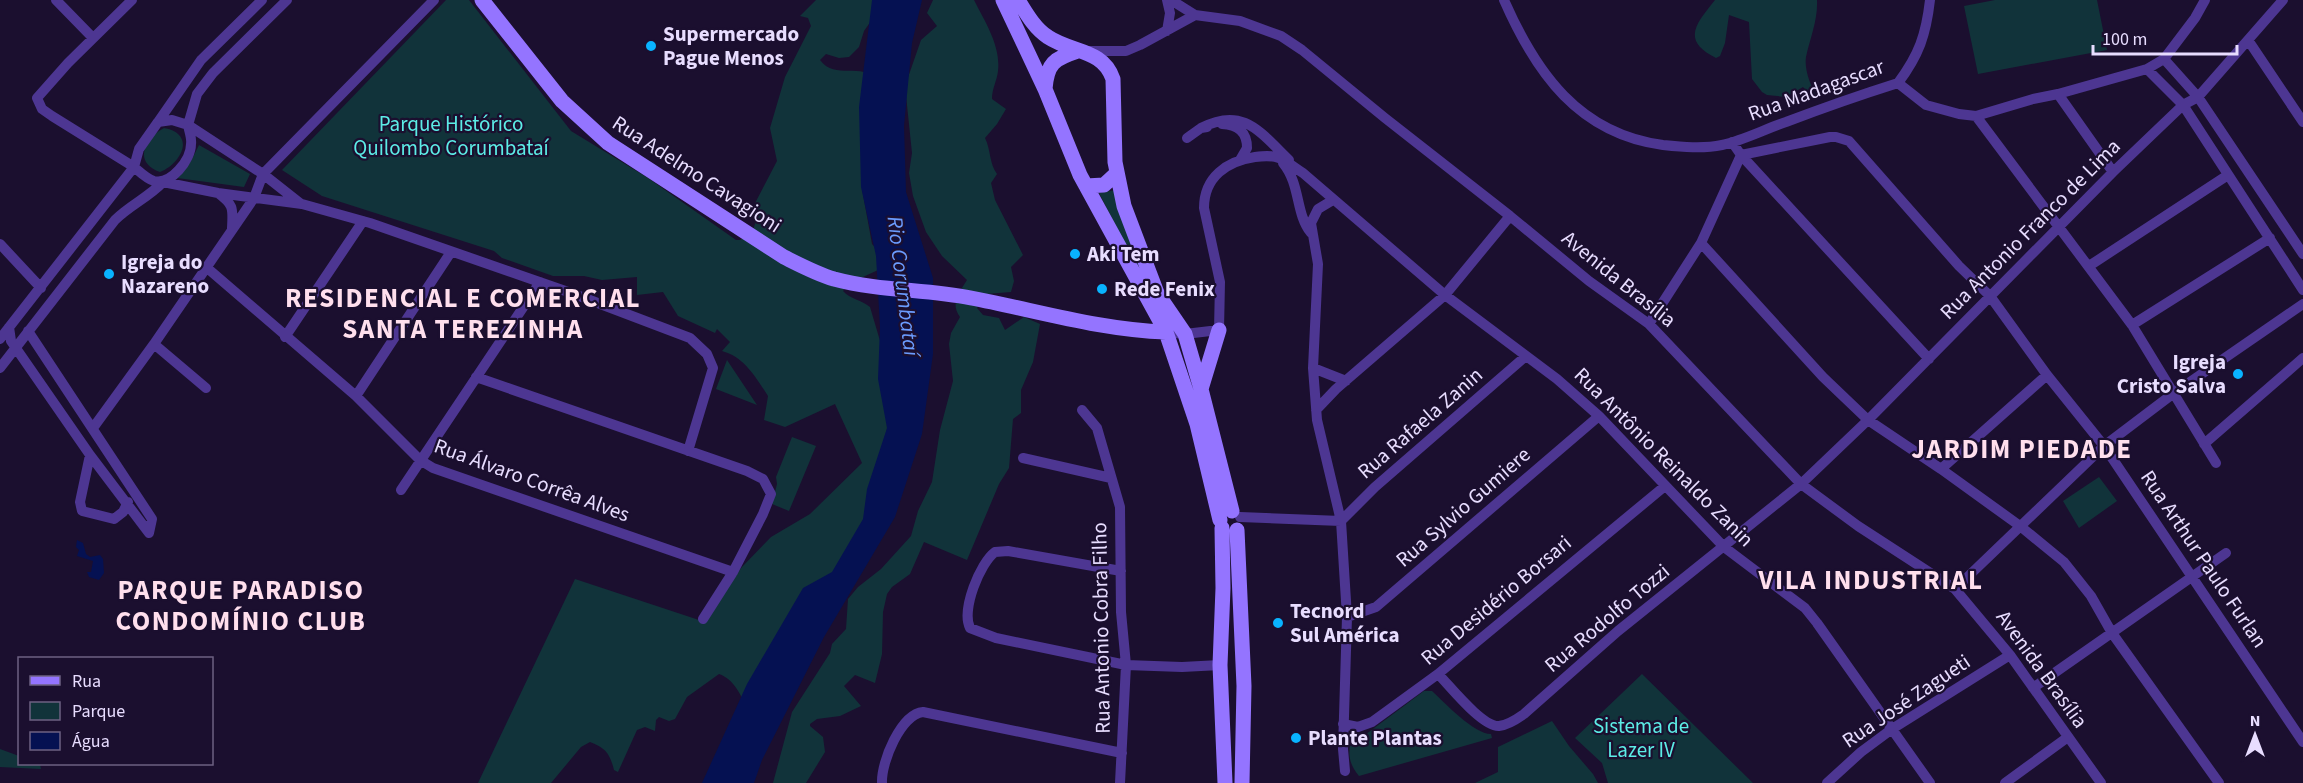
<svg xmlns="http://www.w3.org/2000/svg" width="2303" height="783" font-family="'Source Sans 3',sans-serif">
  <rect width="100%" height="100%" fill="#1b0f2f"/>
  <path fill="#11333a" d="M 446,0 L 469,0 L 571,131 L 648,178 L 736,240 L 740,240 L 752,233 L 755,224 L 753,207 L 777,161 L 770,128 L 785,77 L 811,26 L 808,18 L 800,16 L 816,0 L 877,0 L 871,21 L 864,31 L 859,47 L 849,57 L 839,58 L 826,54 L 820,60 C 832,76 848,68 864,72 L 862,189 L 872,244 L 891,264 L 850,283 L 843,291 C 850,299 862,300 870,307 L 886,361 L 887,428 L 882,496 L 747,710 C 742,696 734,679 719,674 L 687,697 L 675,719 L 669,721 L 659,717 L 656,720 L 655,731 L 645,727 L 637,730 L 618,772 L 614,770 C 610,754 606,748 590,742 L 581,747 L 551,783 L 478,783 L 575,579 L 705,622 L 741,568 L 771,537 L 810,514 L 862,463 L 835,404 L 785,427 L 764,420 L 768,396 C 755,376 744,357 722,351 L 730,342 L 717,329 L 715,333 L 678,316 L 663,292 L 637,295 L 637,277 L 602,280 L 584,276 L 553,276 L 502,258 L 494,251 L 322,196 L 282,170 Z
    M 933,0 L 974,0 C 985,22 1001,46 998,71 C 997,81 992,88 992,99 L 1006,109 L 997,124 L 985,138 C 991,150 989,163 997,174 L 991,183 L 995,200 L 1023,255 L 1011,267 L 1014,281 L 1011,292 L 986,294 L 977,308 L 983,315 L 999,318 L 1005,330 L 1024,317 L 1040,324 L 1033,362 L 1021,390 L 1021,413 L 1013,419 L 1009,468 L 999,484 L 967,560 L 924,542 L 910,574 L 892,587 L 887,594 L 883,612 L 882,654 L 875,683 L 855,675 L 844,686 L 861,706 L 840,716 L 817,719 L 810,724 L 810,726 L 823,737 L 825,752 L 806,783 L 773,783 L 792,712 L 830,653 L 832,644 L 846,629 L 848,599 L 858,587 L 881,569 L 911,536 L 918,511 L 932,482 L 940,430 L 953,381 L 949,344 L 951,333 L 960,317 C 950,303 959,293 967,280 L 942,256 L 926,232 L 913,196 L 909,173 L 912,153 L 905,86 L 921,40 L 937,26 L 927,13 Z
    M 1715,0 L 1817,0 C 1818,20 1810,38 1806,57 C 1804,70 1811,86 1817,98 L 1811,96 L 1803,87 L 1786,97 L 1767,95 L 1762,92 L 1752,79 L 1749,22 L 1729,15 L 1725,43 L 1720,56 L 1716,58 C 1680,40 1697,23 1715,0 Z
    M 1995,0 L 2097,0 L 2107,50 L 1978,74 L 1964,6 Z
    M 164,128 C 197,134 181,164 160,172 C 133,163 144,138 164,128 Z
    M 199,145 L 250,174 L 244,187 L 177,178 L 191,161 Z
    M 1116,190 L 1142,269 L 1137,267 L 1099,193 Z
    M 727,360 L 757,405 L 716,389 Z
    M 792,437 L 816,446 L 789,511 L 772,504 L 777,484 L 776,477 Z
    M 2099,477 L 2117,501 L 2079,528 L 2063,501 Z
    M 1642,674 L 1753,783 L 1608,783 L 1602,763 L 1575,738 Z
    M 1424,691 L 1432,691 C 1445,703 1474,734 1491,734 L 1492,738 L 1359,776 C 1351,766 1348,758 1350,746 Z
    M 1552,721 L 1569,746 L 1593,774 L 1598,783 L 1475,783 L 1498,772 L 1498,747 Z
    M 0,749 L 19,756 L 20,764 L 40,764 L 41,769 L 0,767 Z"/>
  <path fill="#051152" d="M 872,0 L 922,0 L 912,43 L 904,126 L 906,192 L 933,278 L 933,354 L 922,434 L 895,517 L 824,637 L 762,760 L 754,783 L 702,783 L 747,684 L 803,588 L 832,572 L 863,519 L 867,489 L 887,428 L 878,379 L 880,327 L 876,256 L 861,187 L 859,107 Z
    M 77,540 L 83,543 L 86,554 L 90,557 L 100,555 L 103,559 L 104,573 L 99,580 L 89,577 L 87,572 L 91,572 L 93,561 L 77,556 L 79,550 L 76,547 Z"/>
  <g fill="none" stroke-linecap="round" stroke-linejoin="round">
    <path stroke="#4d3692" stroke-width="10" d="M 56,0 L 93,38
      M 287,0 L 213,73 L 197,94 L 188,125 L 263,174 L 301,204
      M 1167,0 L 1170,13 L 1167,31
      M 1171,0 L 1195,15
      M 1504,0 C 1536,73 1579,134 1663,145 C 1682,147 1703,149 1722,145 C 1744,140 1765,129 1786,122 C 1823,108 1860,95 1898,83 C 1919,55 1926,35 1930,0
      M 2248,40 L 2303,122
      M 1087,51 L 1126,51 L 1140,45 L 1195,15 L 1240,21 L 1281,36 L 1302,50 L 1385,118 L 1510,216 L 1589,281 L 1649,324 L 1801,484 L 1858,526 L 1955,589 L 2010,655 L 2101,783
      M 2164,59 L 2198,97 L 2303,254
      M 2147,69 L 2183,105 L 2303,290
      M 1898,83 L 1926,105 L 1959,114 L 1976,116 L 2033,99 L 2058,94 L 2147,69 L 2164,59 L 2195,18 L 2205,0
      M 2058,94 L 2113,172
      M 1976,116 L 2132,325 L 2216,463
      M 172,120 L 188,125 C 189,131 192,138 191,144 C 191,160 171,185 154,181 C 147,179 140,172 134,167 L 139,149 L 158,122 Z
      M 158,122 L 201,60 L 262,0
      M 1222,124 C 1238,125 1247,132 1247,148 L 1240,160
      M 1201,128 C 1243,106 1260,132 1289,160
      M 1187,138 L 1201,128 L 1207,127
      M 1732,142 L 1741,155 L 1929,359
      M 1741,155 L 1830,137 L 1836,137 L 1849,141 L 1959,266 L 1990,296 L 2047,375 L 2104,446 L 2303,742
      M 1283,163 C 1301,185 1295,213 1311,233
      M 218,193 C 234,205 233,208 232,228
      M 1333,200 L 1318,209 L 1311,223 L 1318,264 L 1313,368 L 1317,420 L 1341,521 L 1347,617 L 1343,749 L 1345,771
      M 1701,243 L 1823,377 L 1868,420 L 1941,469 L 2020,526 L 2064,562 L 2091,596 L 2112,633 L 2219,783
      M 0,244 L 41,288
      M 2089,266 L 2228,175
      M 206,267 L 356,396 L 420,460 L 433,468 L 733,572
      M 1649,324 L 1701,243 L 1741,155
      M 2132,325 L 2270,238
      M 9,327 L 11,341 L 90,455 L 149,533
      M 28,331 L 152,519 L 149,533
      M 1166,332 L 1185,334 L 1219,330 L 1220,282 L 1204,208 C 1204,177 1227,161 1255,157 C 1263,156 1271,155 1279,158 C 1287,161 1295,168 1303,173 L 1445,295 L 1557,379 L 1599,416 L 1724,547 L 1805,608 L 1817,623 L 1930,783
      M 285,337 L 363,221
      M 0,339 L 134,167 L 52,116 L 42,109 L 37,98 L 68,63 L 132,0
      M 154,344 L 206,388
      M 0,368 L 115,220 C 130,205 149,197 163,182 L 218,193 L 302,204 L 370,223 L 574,294 L 690,338 L 707,354 L 713,368 L 688,451
      M 1313,368 L 1346,381
      M 476,377 L 747,471 L 763,479 L 771,494 L 763,514 L 733,572 L 703,619
      M 356,396 L 451,252
      M 1082,410 L 1097,428 L 1120,507 L 1121,612 L 1126,665 L 1120,783
      M 1316,410 L 1336,389 L 1445,295 L 1510,216
      M 93,428 L 154,344 L 254,198 L 263,174 L 434,0
      M 2204,444 L 2303,358
      M 90,455 L 80,502 L 82,511 L 114,519 L 123,512 L 128,502
      M 1023,458 L 1111,478
      M 1941,469 L 2047,375
      M 401,490 L 540,282
      M 1240,517 L 1341,521
      M 1341,521 L 1375,487 L 1526,356
      M 1121,571 L 1008,551 L 995,552 C 980,563 961,610 970,628 L 996,638 L 1126,665 L 1182,667 L 1220,665
      M 1955,589 L 2104,446 L 2174,393 L 2303,304
      M 1347,617 L 1376,607 L 1599,416
      M 1438,674 C 1450,686 1482,727 1499,726 C 1508,725 1517,719 1524,714 L 1618,631 L 1801,484 L 1868,420 L 2113,172 L 2183,105 L 2198,97 L 2283,0
      M 2033,688 L 2226,553
      M 1343,724 L 1358,727 L 1372,722 L 1438,674 L 1665,486
      M 882,783 C 881,762 901,714 923,712 L 1122,753
      M 1827,783 L 1861,752 L 1892,729 L 2010,655
      M 2005,783 L 2068,737"/>
    <path stroke="#9474ff" stroke-width="15" d="M 482,0 L 562,101 L 608,143 L 784,257 C 800,265 817,274 834,279 C 879,291 926,289 971,298 C 1035,310 1100,330 1166,332
      M 1003,0 L 1045,89 L 1080,175 L 1166,332 L 1197,424 L 1220,520
      M 1018,0 C 1026,13 1035,29 1048,37 C 1072,53 1103,49 1113,79 L 1115,162 L 1124,206 L 1157,293 L 1185,334 L 1201,389 L 1232,511
      M 1045,89 C 1047,63 1054,59 1078,51
      M 1086,186 L 1104,185 L 1117,173
      M 1201,389 L 1219,330
      M 1222,528 L 1223,588 L 1220,665 L 1225,783
      M 1237,530 L 1244,686 L 1242,783"/>
  </g>
  <g fill="#09b3ff" stroke="#1b0f2f" stroke-width="2">
    <circle cx="651" cy="46" r="6"/>
    <circle cx="1075" cy="254" r="6"/>
    <circle cx="109" cy="274" r="6"/>
    <circle cx="1102" cy="289" r="6"/>
    <circle cx="2238" cy="374" r="6"/>
    <circle cx="1278" cy="623" r="6"/>
    <circle cx="1296" cy="738" r="6"/>
  </g>
  <g text-anchor="middle" dominant-baseline="central" stroke-width="4.5" stroke-linejoin="round" paint-order="stroke">
    <g font-size="21" font-weight="bold" fill="#e8ddff" stroke="#1b0f2f" text-anchor="start">
      <text x="663" y="34">Supermercado<tspan x="663" dy="24">Pague Menos</tspan></text>
      <text x="1087" y="254">Aki Tem</text>
      <text x="121" y="262">Igreja do<tspan x="121" dy="24">Nazareno</tspan></text>
      <text x="1114" y="289">Rede Fenix</text>
      <text x="2226" y="362" text-anchor="end">Igreja<tspan x="2226" dy="24">Cristo Salva</tspan></text>
      <text x="1290" y="611">Tecnord<tspan x="1290" dy="24">Sul América</tspan></text>
      <text x="1308" y="738">Plante Plantas</text>
    </g>
    <g font-size="21" fill="#e8ddff" stroke="#1b0f2f">
      <text transform="translate(1816 90) rotate(-20)">Rua Madagascar</text>
      <text transform="translate(697 174) rotate(33)">Rua Adelmo Cavagioni</text>
      <text transform="translate(2030 229) rotate(-45)">Rua Antonio Franco de Lima</text>
      <text transform="translate(1619 279) rotate(39)">Avenida Brasília</text>
      <text transform="translate(1420 423) rotate(-41)">Rua Rafaela Zanin</text>
      <text transform="translate(1664 457) rotate(45)">Rua Antônio Reinaldo Zanin</text>
      <text transform="translate(532 480) rotate(20)">Rua Álvaro Corrêa Alves</text>
      <text transform="translate(1463 507) rotate(-41)">Rua Sylvio Gumiere</text>
      <text transform="translate(2204 559) rotate(56)">Rua Arthur Paulo Furlan</text>
      <text transform="translate(1496 600) rotate(-40)">Rua Desidério Borsari</text>
      <text transform="translate(1607 618) rotate(-40)">Rua Rodolfo Tozzi</text>
      <text transform="translate(1101 628) rotate(-91)">Rua Antonio Cobra Filho</text>
      <text transform="translate(2042 669) rotate(54)">Avenida Brasília</text>
      <text transform="translate(1906 701) rotate(-34)">Rua José Zagueti</text>
    </g>
    <g font-size="21" fill="#5cece6" stroke="#1b0f2f">
      <text x="451" y="124">Parque Histórico<tspan x="451" dy="24">Quilombo Corumbataí</tspan></text>
      <text x="1641" y="726">Sistema de<tspan x="1641" dy="24">Lazer IV</tspan></text>
    </g>
    <g font-size="22" font-style="italic" fill="#6b9cff" stroke="#1b0f2f">
      <text transform="translate(903 286) rotate(83)">Rio Corumbataí</text>
    </g>
    <g font-size="27" font-weight="bold" letter-spacing="1.5" fill="#ffdfed" stroke="#1b0f2f">
      <text x="463" y="298">RESIDENCIAL E COMERCIAL<tspan x="463" dy="31">SANTA TEREZINHA</tspan></text>
      <text x="2022" y="449">JARDIM PIEDADE</text>
      <text x="1871" y="580">VILA INDUSTRIAL</text>
      <text x="241" y="590">PARQUE PARADISO<tspan x="241" dy="31">CONDOMÍNIO CLUB</tspan></text>
    </g>
  </g>
  <rect x="18" y="657" width="195" height="108" fill="#1b0f2f" stroke="#6d6182" stroke-width="1.5"/>
  <rect x="30" y="676" width="30" height="9" fill="#9474ff" stroke="#6d6182" stroke-width="1.5"/>
  <text x="72" y="687" font-size="18" fill="#e8ddff">Rua</text>
  <rect x="30" y="702" width="30" height="18" fill="#11333a" stroke="#6d6182" stroke-width="1.5"/>
  <text x="72" y="717" font-size="18" fill="#e8ddff">Parque</text>
  <rect x="30" y="732" width="30" height="18" fill="#051152" stroke="#6d6182" stroke-width="1.5"/>
  <text x="72" y="747" font-size="18" fill="#e8ddff">Água</text>
  <g transform="translate(2255 735)" stroke="#1b0f2f" stroke-width="4.5" paint-order="stroke">
  <path d="M0-4.5L10 22L0 15L-10 22Z" fill="#e8ddff"/>
  <text y="-9" font-size="16" font-weight="bold" text-anchor="middle" fill="#e8ddff">N</text>
  </g>
  <path d="M2093 45v9h144v-9" fill="none" stroke="#e8ddff" stroke-width="3"/>
  <text x="2102" y="45" font-size="18" fill="#e8ddff" stroke="#1b0f2f" stroke-width="4.5" paint-order="stroke">100 m</text>
</svg>
